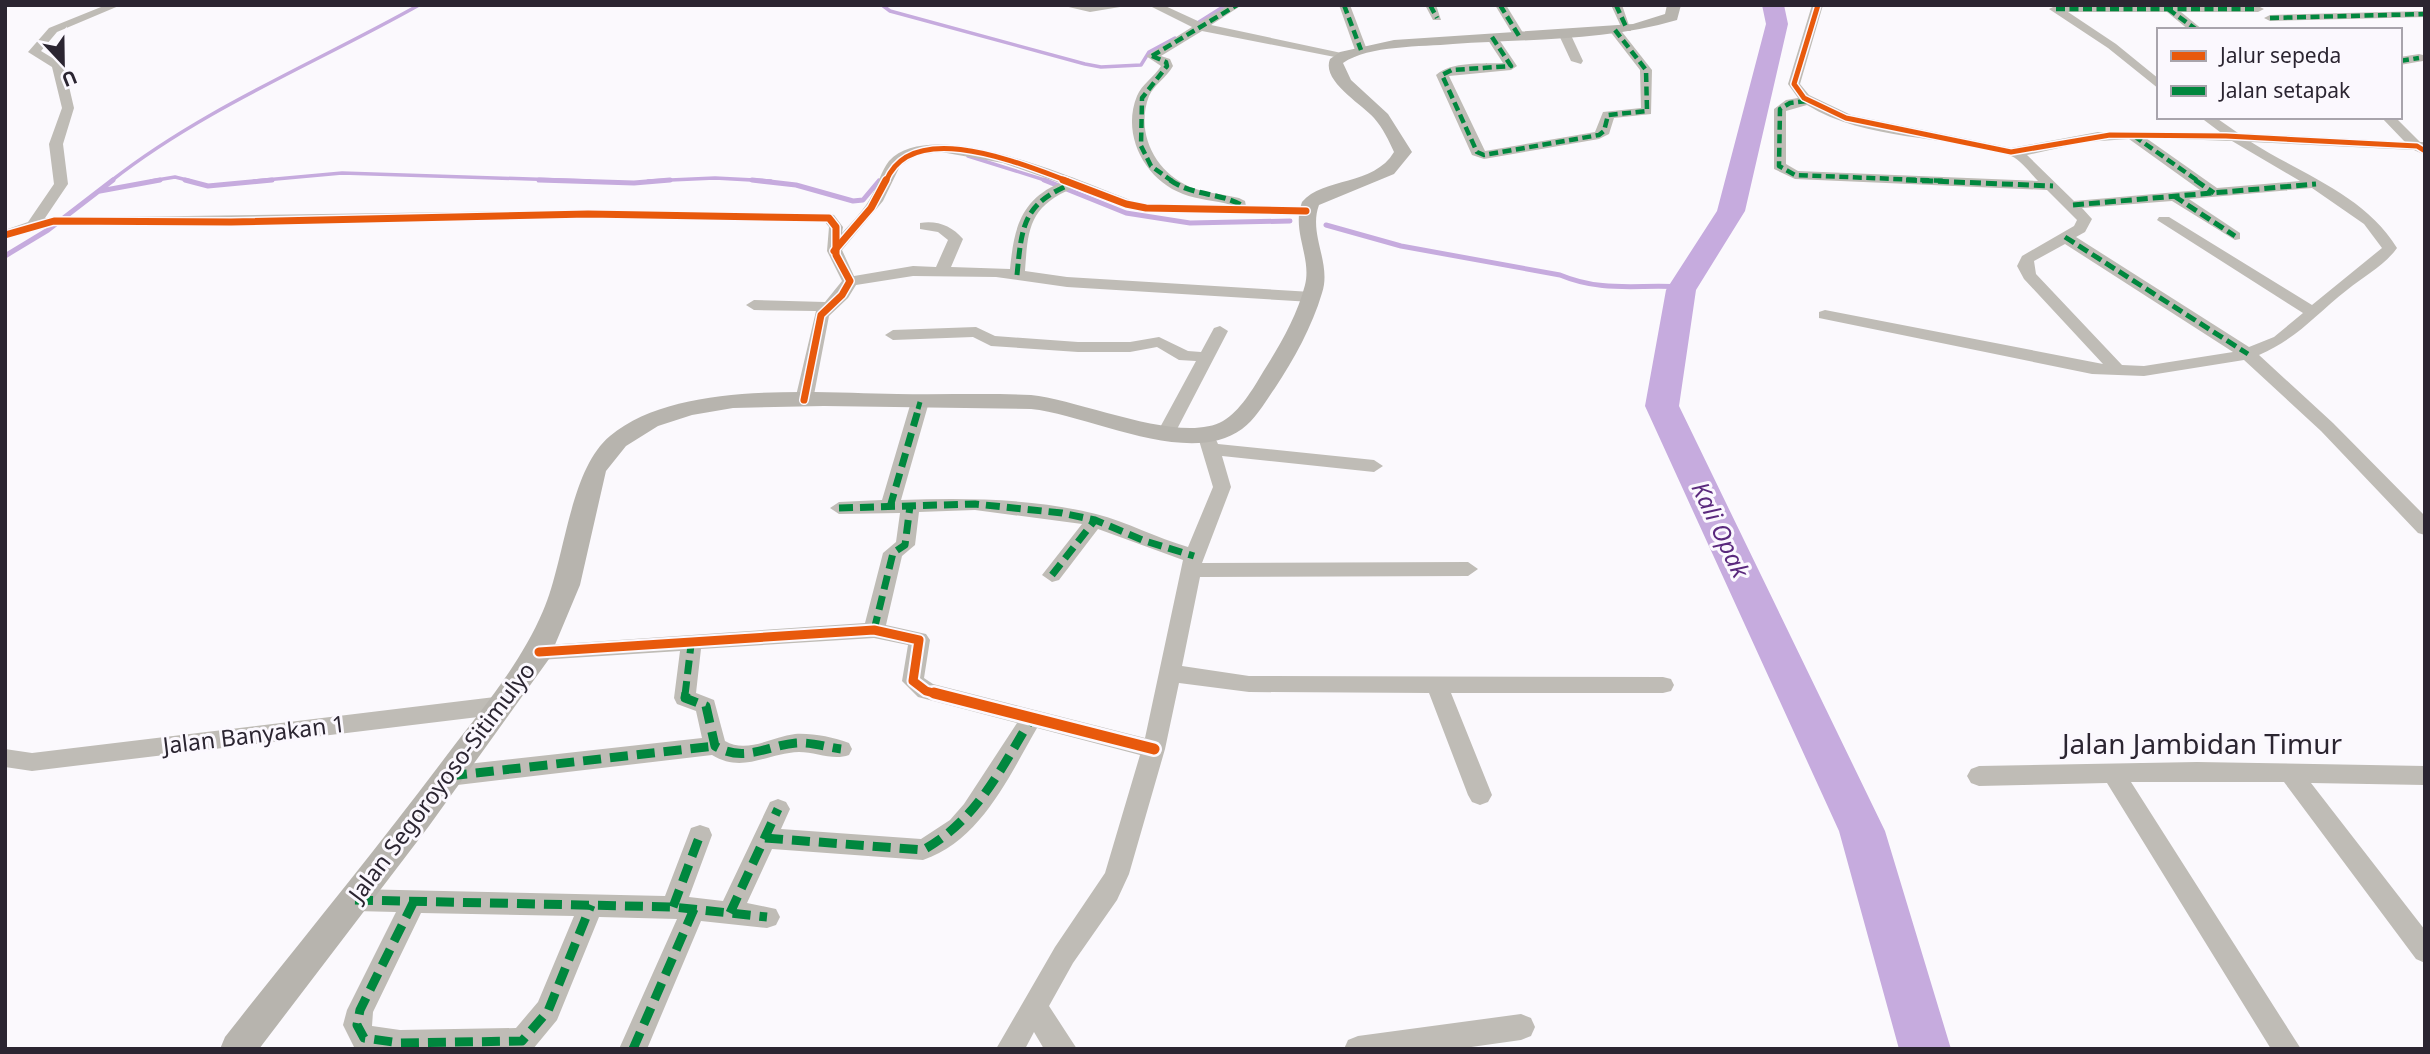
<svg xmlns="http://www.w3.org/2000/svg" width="2430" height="1054" font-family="'Noto Sans',sans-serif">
<rect width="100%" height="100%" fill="#fbf9fd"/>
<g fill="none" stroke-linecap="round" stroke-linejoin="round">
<g stroke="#c6abde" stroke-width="3.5">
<polyline points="882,5 890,11 1085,64 1101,67 1141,65 1149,52 1175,38"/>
<polyline points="1199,22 1226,5"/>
<polyline points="968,156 1048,181"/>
<path d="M111,181C204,108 316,63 419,5"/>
<polyline points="151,181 175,177 191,181"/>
<polyline points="254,181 342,173 590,181"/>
<polyline points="648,181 715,178 771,181"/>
</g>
<g stroke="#c6abde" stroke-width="5">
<polyline points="185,180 208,186 272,180"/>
<polyline points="539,180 634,183 670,180"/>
<polyline points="752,180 796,185 853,201 863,200 879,181"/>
<polyline points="1044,180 1126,213 1190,223 1290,221"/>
<polyline points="100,191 160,180"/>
<path d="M1326,225L1401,246L1560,275C1603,293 1638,284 1683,287"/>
<polyline points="5,256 48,230 113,180"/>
</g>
<polygon fill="#c6abde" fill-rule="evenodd" points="1762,5 1784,5 1788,24 1745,211 1696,290 1679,406 1885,831 1951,1049 1899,1049 1839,831 1645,406 1666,290 1717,211 1766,24"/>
<g fill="#bfbcb6" fill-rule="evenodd">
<path d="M106,5H121L57,32L41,51L64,65L74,108L63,144L68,184L45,218L588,210L829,214L834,215L843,227L842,233C853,221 865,209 872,195C878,185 881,171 889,161C933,114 1079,181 1130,200L1146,204L1231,205C1215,200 1198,200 1183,194C1145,180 1121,135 1137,96C1142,84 1154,77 1161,66L1146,56L1192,27L1148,5H1163L1200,22L1229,5H1242L1211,25L1351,55L1345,59L1202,31L1161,56L1170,59L1173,66C1167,77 1154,85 1149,96C1135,133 1155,172 1190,187C1205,193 1223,194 1239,198L1245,201L1246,206L1306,207L1311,208V214L1146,212L1121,207L1073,188C1029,207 1028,228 1025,271L1067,277L1312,292L1320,297L1312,302L1067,287L996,277L913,276L856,285L848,298L829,316L813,400L804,405L795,400L816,311L754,310L746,305L754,300L825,302L842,281L827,251L829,227L825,222L588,218L231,226L54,225L5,239V230L28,222L54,184L49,144L62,108L52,67L28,52L49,28ZM941,152L1003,163L1060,183C1020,200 1014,229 1010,269L951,267L963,239C952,226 937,220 920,223V229L938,232L948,240L936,267L913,266L854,276L842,250L883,201L900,166L917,155Z"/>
<polygon points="1060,5 1132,5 1090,12"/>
<polygon points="1339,5 1350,5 1367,50 1365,52 1355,50"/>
<polygon points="1425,5 1436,5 1441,20 1433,20"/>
<polygon points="1495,5 1506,5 1525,36 1523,38 1515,38"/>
<polygon points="1611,5 1622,5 1631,31 1623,31"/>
<path d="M1812,5H1823L1800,84L1809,95L1851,115L2011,148L2098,132H2220L2200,117H2215L2238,133L2405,142L2381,117H2395L2420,142H2425V155L2414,150L2251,142C2301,174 2365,195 2397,248C2384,266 2364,276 2347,290C2315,315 2298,338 2259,355L2333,423L2425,516V535L2418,533L2321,431L2244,360L2144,376L2092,374L1819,318V312L1825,310L2103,364L2024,279L2017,266L2022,256L2074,226L2077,220L2047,190L1795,179L1774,169V109L1786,100L1798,98L1788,84ZM1807,105C1867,142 1945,134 2011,156C2020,159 2031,174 2038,181L1798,171L1786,164V111ZM2146,138L2232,141L2300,181L2217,188ZM2129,139L2200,190L2074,201L2027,155L2085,142ZM2312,188L2364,224L2382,248L2312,305L2169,217H2159L2157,220L2303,313L2274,337L2249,347L2076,237L2085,232L2092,219L2082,208L2172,201L2235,240L2240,239V233L2189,199ZM2065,244L2233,352L2144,366L2122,365L2036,274L2034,261Z"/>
<polygon points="2172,5 2258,6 2264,9 2258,12 2181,12 2203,30 2189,30 2167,12 2068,12 2116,44 2159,79 2159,89 2108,48 2049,9 2055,6"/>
<polygon points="2425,11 2425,17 2270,21 2264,18 2270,15"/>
<path d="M1611,28H1619L1652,70L1651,114L1614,118L1609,134L1599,139L1484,159L1472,155L1436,75C1452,61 1482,64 1503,63L1486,37L1492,34L1496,35L1517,66L1511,70L1449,76L1485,151L1595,132L1603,112L1641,108L1640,70L1609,30Z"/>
<polygon points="1560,31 1570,33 1583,61 1581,64 1571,61 1558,33"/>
<polygon points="2419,54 2423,55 2423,61 2400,65 2400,57"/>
<polygon points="1220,326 1228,331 1175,433 1166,439 1157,433 1196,361 1179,360 1157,347 1130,352 1078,352 991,346 973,337 893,340 885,335 893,330 976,327 995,336 1078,342 1130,342 1159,337 1188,351 1201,352 1214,328"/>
<path d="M920,397L929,402L901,500C966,498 1032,498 1096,514C1127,522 1157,538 1188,547L1213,487L1198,437L1207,431L1213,433L1218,444L1374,460L1383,466L1374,472L1222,456L1231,487L1202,563L1468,562L1478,569L1468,576L1200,577L1182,666L1249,676L1663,677L1671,679L1674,685L1671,691L1663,693H1451L1492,795L1488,802L1480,805L1472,802L1468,795L1429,693L1249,692L1179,683L1165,749L1129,874L1117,900L1073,963L1049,1006L1077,1049H1044L1034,1032L1025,1049H996L1055,947L1105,873L1140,755L1037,728C1008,778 981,840 923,860L772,849L747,903L776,909L780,917L776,925L767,928L701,921L647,1049H619L677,919L599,917L557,1020L533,1049L354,1047L343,1025L347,1010L396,912L355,911L346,908L342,900L346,892L355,889L665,896L691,828L700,825L709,828L712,835L689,897L723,901L770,802L778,799L786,802L790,809L781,829L921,839L950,820L964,804L1017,723L918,697L902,681L908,645L874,638L701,649L696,693L714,700L725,741C747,754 771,737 795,734C812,733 833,737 849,743L852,749L849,755C833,761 816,752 799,752C767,753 743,774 712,755L449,786L441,783L437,776L441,769L449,766L702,738L696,711L677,704L674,698L680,651L539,660L532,658L528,652L532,646L865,623L883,553L896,542L900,513L839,514L830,508L839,502L882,500L911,402ZM975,510L1082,524L1042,575L1052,582L1059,580L1098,529L1183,560L1145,738L933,684L924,678L930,640L926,634L886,625L902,556L915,545L919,512ZM421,913L574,916L538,1002L516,1028L400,1030L372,1026L373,1012Z"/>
<polygon points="503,696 511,699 514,705 511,711 503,714 32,771 5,767 5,749 32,753"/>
<polygon points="2197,762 2425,766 2425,785 2311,783 2425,930 2425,963 2416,959 2284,782 2131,782 2301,1049 2271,1049 2107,783 1979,786 1971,783 1967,776 1971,769 1979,766"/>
<polygon points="1521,1014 1531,1018 1535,1027 1531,1036 1521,1040 1457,1049 1344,1049 1348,1040 1358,1036"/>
</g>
<path fill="#b7b4ae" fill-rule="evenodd" d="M1667,5H1681L1677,20C1605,41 1528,39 1453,44C1422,47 1369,45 1343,63L1351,80L1388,114L1412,152L1394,174L1319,205C1308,234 1332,263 1322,293C1312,327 1294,359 1275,388C1265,402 1256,419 1242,429C1189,468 1090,415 1031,409L824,406L733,408L692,415L658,426L626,446L606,471L580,585L549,659L429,826L259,1049H220L225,1037C299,943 375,851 447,755C482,709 520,665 543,611C565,561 569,470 610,436C677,380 815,393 897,394C942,395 986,393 1031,395C1081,400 1181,445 1223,421C1240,411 1253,389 1263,372C1280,345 1297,316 1305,285C1312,257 1291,231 1302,202C1323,177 1374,186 1394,152C1389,141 1383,128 1374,118C1362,104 1321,81 1330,59L1340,52L1394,40L1633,24L1665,14Z"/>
<g stroke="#00873e" stroke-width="4.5" stroke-dasharray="9 4.5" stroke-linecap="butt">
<polyline points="1344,5 1361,50"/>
<polyline points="1430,5 1437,18"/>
<polyline points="1500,5 1519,36"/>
<polyline points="1616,5 1627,29"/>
<polyline points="2056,9 2258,9"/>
<polyline points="2168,9 2197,30"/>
<polyline points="2270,18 2425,14"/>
<polyline points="1492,37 1511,66 1452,70 1442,75 1477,152 1484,155 1599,135 1604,131 1608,115 1647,111 1646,70 1615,30"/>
<polyline points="1152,56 1166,62 1167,66 1142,98 1141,146 1151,166 1172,181"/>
<polyline points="1152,56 1237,5"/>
<polyline points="2400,61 2419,58"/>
<polyline points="1807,101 1790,103 1780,109 1779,166 1795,175 1947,181"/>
<polyline points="2134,136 2198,181"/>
</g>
<g stroke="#00873e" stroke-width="5" stroke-dasharray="11 5" stroke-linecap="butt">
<path d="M1170,180C1192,196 1220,192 1243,206"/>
<polyline points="1906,180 2053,186"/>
<polyline points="2195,180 2214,193"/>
<polyline points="2174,196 2235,236"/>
<polyline points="2073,205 2316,184"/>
<polyline points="2065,237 2248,354"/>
<path d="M1017,275C1022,224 1023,204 1073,183"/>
<polyline points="918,409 920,402"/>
</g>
<g stroke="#00873e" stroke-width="7" stroke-dasharray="14 7" stroke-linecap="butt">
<polyline points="890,507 919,407"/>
<polyline points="839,508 975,504 1062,513 1095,520 1145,541 1194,556"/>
<polyline points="1052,575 1095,520"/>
<polyline points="874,630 893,553 905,545 910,506"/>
<polyline points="685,695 691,645"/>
</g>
<g stroke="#00873e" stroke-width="9" stroke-dasharray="18 9" stroke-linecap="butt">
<path d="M686,693L685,698L706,706L715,746C744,763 766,746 796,743C811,742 826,747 841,749"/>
<polyline points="449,776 715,746"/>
<path d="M765,838L923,850C976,821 1001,769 1031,719"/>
<polyline points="355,900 673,907 767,917"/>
<polyline points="414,901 360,1010 357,1025 364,1038 400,1043 522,1041 548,1011 591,905"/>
<polyline points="673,907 700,835"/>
<polyline points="730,913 778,809"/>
<polyline points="633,1049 694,909"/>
</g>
<defs>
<g id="cycleway-far3">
<polyline points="1818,5 1794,84 1804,98 1846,118 2011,152 2110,135 2226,136 2417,146 2425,151"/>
<path d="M886,181C912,117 1021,164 1068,181"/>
</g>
<g id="cycleway-far2">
<polyline points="1063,180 1126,204 1146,208 1306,211"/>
<polyline points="5,235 54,221 231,222 588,214 829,218 836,227 836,255 850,281 842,295 821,315 804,400"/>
<polyline points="834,251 871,208 886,180"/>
</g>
<polyline id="cycleway-far1" points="539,652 874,630 919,640 913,681 926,691 941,695"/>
<polyline id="cycleway" points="934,693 1154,749"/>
</defs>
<use href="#cycleway-far3" stroke="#fbf8fe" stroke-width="8"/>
<use href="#cycleway-far2" stroke="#fbf8fe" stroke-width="10"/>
<use href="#cycleway-far1" stroke="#fbf8fe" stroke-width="13"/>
<use href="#cycleway" stroke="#fbf8fe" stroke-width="16"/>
<use href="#cycleway-far3" stroke="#e8590c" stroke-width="5"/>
<use href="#cycleway-far2" stroke="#e8590c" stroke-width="7"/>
<use href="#cycleway-far1" stroke="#e8590c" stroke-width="9"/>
<use href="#cycleway" stroke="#e8590c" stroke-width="11"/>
</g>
<g text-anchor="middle" stroke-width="6" stroke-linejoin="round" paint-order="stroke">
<g font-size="23" fill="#2b2531" stroke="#fbf8fe">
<text transform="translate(254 735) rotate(-7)" y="8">Jalan Banyakan 1</text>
<text transform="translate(442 782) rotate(-53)" y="8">Jalan Segoroyoso-Sitimulyo</text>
</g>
<g font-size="24" font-style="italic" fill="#5a297d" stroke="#fbf8fe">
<text transform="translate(1720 530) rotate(65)" y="8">Kali Opak</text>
</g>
<g font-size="28" fill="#2b2531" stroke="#fbf8fe">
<text x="2202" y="754">Jalan Jambidan Timur</text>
</g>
</g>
<rect width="2430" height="1054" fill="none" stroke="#2b2531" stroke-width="14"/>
<rect x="2157" y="28" width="245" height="91" fill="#fbf8fe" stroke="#a8a4ac" stroke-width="2"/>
<rect x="2171" y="51" width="35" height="10" fill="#e8590c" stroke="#a8a4ac" stroke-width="2"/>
<text x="2220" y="63" font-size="21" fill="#2b2531">Jalur sepeda</text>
<rect x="2171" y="86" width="35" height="10" fill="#00873e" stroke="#a8a4ac" stroke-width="2"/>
<text x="2220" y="98" font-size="21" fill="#2b2531">Jalan setapak</text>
<g transform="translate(63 63) rotate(158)" stroke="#fbf8fe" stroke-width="5" paint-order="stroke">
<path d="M0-5L12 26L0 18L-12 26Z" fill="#2b2531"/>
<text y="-10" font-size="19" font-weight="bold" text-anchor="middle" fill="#2b2531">U</text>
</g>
</svg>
